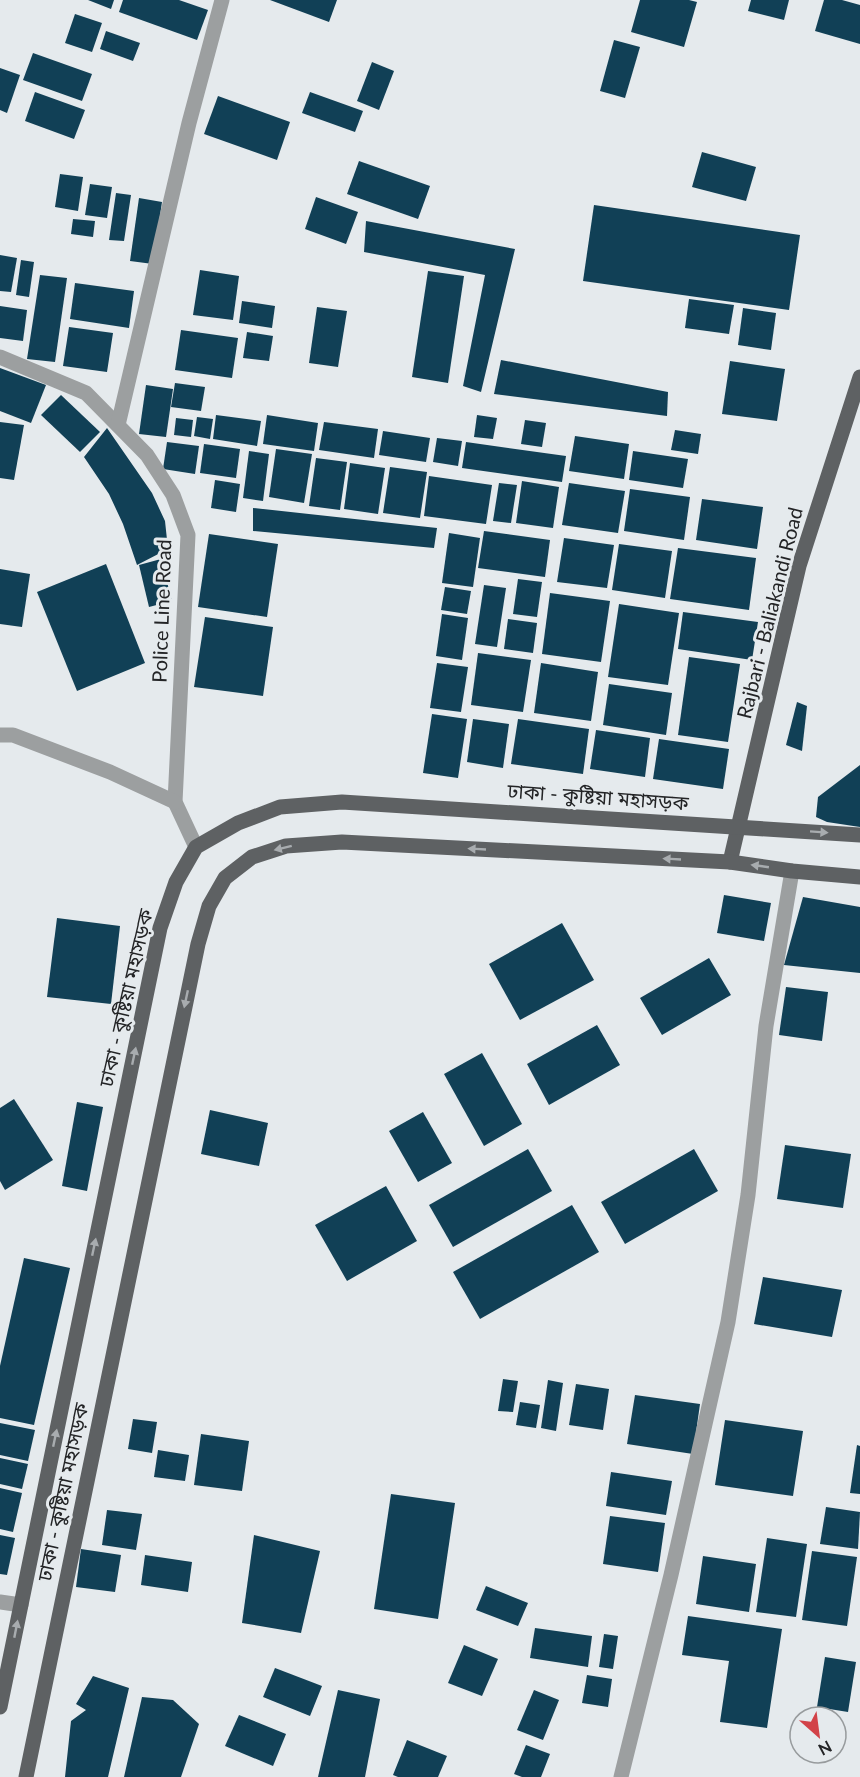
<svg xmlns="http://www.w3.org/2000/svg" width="860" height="1777" font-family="Lato,'Noto Sans Bengali',sans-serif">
<rect width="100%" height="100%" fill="#e5eaed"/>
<g fill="#114056">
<polygon points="88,0 114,0 111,9"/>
<polygon points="123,0 179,0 208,10 197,40 119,12"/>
<polygon points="270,0 337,0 329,22"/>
<polygon points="640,0 689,0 697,2 684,47 631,32"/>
<polygon points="751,0 789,0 784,20 748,11"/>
<polygon points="824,0 842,0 860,5 860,44 815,31"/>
<polygon points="75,14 102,23 92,52 65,43"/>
<polygon points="106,31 140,43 133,61 100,49"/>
<polygon points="614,40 640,47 625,98 600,91"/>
<polygon points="33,53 92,74 82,101 23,80"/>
<polygon points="372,62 394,71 379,110 357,101"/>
<polygon points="0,68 20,75 7,113 0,110"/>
<polygon points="35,92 85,110 74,139 25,121"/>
<polygon points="310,92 363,111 355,132 302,113"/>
<polygon points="218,96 290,122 277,160 204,134"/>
<polygon points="702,152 756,167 746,201 692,187"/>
<polygon points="359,161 430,186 418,219 347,194"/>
<polygon points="60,174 83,177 78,211 55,207"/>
<polygon points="90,184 112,187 107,218 85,215"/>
<polygon points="116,193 131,195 124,241 109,240"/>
<polygon points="316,197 358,212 346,244 305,229"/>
<polygon points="139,198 162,202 153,264 130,261"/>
<polygon points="594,205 800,235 789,310 583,281"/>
<polygon points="73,219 95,221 93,237 71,234"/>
<polygon points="366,221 515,249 481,392 463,386 485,275 364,252"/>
<polygon points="0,255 17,258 11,292 0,291"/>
<polygon points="21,260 34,262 29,297 16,295"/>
<polygon points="200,270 239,276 233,320 193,315"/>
<polygon points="428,271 464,276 448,383 412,377"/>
<polygon points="40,275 67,278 55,362 27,359"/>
<polygon points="75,283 134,291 129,328 70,319"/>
<polygon points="689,299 734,305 729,334 685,328"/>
<polygon points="242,301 275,306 272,328 239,323"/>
<polygon points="0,306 27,310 23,341 0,338"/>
<polygon points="317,307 347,311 338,367 309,363"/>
<polygon points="743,308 776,313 771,350 738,345"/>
<polygon points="69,327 113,333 107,372 63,366"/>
<polygon points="181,330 238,338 232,378 175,370"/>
<polygon points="247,332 273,336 269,361 243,358"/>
<polygon points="501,360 668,392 667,416 494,394"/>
<polygon points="730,361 785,369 777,421 722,414"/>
<polygon points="0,368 46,385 31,423 0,411"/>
<polygon points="175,383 205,387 201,411 171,407"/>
<polygon points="146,385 173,389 166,437 139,434"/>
<polygon points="61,395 100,432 80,452 41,415"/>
<polygon points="216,415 261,421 257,446 213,439"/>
<polygon points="267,415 318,423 314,451 263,444"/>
<polygon points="477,415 497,418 493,439 474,437"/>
<polygon points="197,417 213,419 210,439 194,436"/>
<polygon points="176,418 193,420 191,437 174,435"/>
<polygon points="525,420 546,423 542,447 521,444"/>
<polygon points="0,422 24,425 14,480 0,478"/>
<polygon points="324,422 378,429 374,458 319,450"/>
<polygon points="107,428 152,493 165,521 168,549 137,565 123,524 109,494 84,457"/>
<polygon points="675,430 701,434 698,454 671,450"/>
<polygon points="383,431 430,438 426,462 379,455"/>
<polygon points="575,436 629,444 624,479 569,471"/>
<polygon points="437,438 462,441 458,466 433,462"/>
<polygon points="167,442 199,446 195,474 163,469"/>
<polygon points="466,442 566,456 562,482 462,468"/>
<polygon points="204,444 240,449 236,478 200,473"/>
<polygon points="276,449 312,454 304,503 269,497"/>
<polygon points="249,451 269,454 263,501 243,498"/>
<polygon points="633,451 688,459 683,488 629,480"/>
<polygon points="316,458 347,462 340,510 309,506"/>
<polygon points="350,463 385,468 378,514 344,509"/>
<polygon points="390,467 427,472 420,518 383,513"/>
<polygon points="429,476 492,485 486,524 424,516"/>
<polygon points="215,480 240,484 236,512 211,508"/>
<polygon points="522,481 559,487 553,528 516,523"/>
<polygon points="499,483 517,485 511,523 493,521"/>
<polygon points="569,483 625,491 618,533 562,525"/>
<polygon points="630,489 690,497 684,540 624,531"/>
<polygon points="702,499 763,507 757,549 696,540"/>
<polygon points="253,508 437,528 434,548 253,531"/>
<polygon points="484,531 550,540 545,577 478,568"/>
<polygon points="449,533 480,538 473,587 442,583"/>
<polygon points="209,534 278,544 267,617 198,607"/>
<polygon points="564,538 614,545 607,588 557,582"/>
<polygon points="619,544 672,551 665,598 612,590"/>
<polygon points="678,548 756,558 749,610 670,599"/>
<polygon points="161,559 172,601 149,607 139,565"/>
<polygon points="106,564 145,663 77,691 37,592"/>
<polygon points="0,569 30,574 22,627 0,624"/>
<polygon points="518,579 542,582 537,617 513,614"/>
<polygon points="484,585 506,588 497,647 475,644"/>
<polygon points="445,587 471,591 467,614 441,610"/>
<polygon points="550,593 610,601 601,662 542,654"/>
<polygon points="619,604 679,613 668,685 608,677"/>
<polygon points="683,612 758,622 752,660 678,649"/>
<polygon points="442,614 468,618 462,660 436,656"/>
<polygon points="205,617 273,627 263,696 194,687"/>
<polygon points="508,619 537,623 533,653 504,649"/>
<polygon points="478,653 531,660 523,712 471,705"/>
<polygon points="689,657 740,664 728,742 678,735"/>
<polygon points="437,663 468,667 461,712 430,708"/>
<polygon points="541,663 598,672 591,721 534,713"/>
<polygon points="609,684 672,693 666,735 603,725"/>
<polygon points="797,702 807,706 802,751 786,745"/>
<polygon points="432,714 467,719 458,778 423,773"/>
<polygon points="473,719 509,724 503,768 467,762"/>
<polygon points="518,719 589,729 583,774 511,764"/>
<polygon points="596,730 650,738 645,777 590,769"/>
<polygon points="659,739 729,749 723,789 653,779"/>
<polygon points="860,765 860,827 827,822 816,817 818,797"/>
<polygon points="724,895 771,903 764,941 717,933"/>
<polygon points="803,897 860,907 860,973 784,965"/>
<polygon points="57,918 120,926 111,1004 47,997"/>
<polygon points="562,923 594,980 520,1020 489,964"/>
<polygon points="709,958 731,995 662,1035 640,998"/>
<polygon points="786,987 828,992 822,1041 779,1035"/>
<polygon points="597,1025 620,1065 549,1105 527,1064"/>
<polygon points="482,1053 522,1124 484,1146 444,1074"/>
<polygon points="14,1099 53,1160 5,1190 0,1181 0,1108"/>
<polygon points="77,1102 103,1107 87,1191 62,1186"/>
<polygon points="210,1110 268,1123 259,1166 201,1154"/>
<polygon points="423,1112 452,1163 418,1182 389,1131"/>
<polygon points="785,1145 851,1154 843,1208 777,1199"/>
<polygon points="528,1149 552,1191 453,1247 429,1205"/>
<polygon points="694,1149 718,1191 625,1244 601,1202"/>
<polygon points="386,1186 417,1241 347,1281 315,1225"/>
<polygon points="572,1205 599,1252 480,1319 453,1272"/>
<polygon points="24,1258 70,1268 34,1425 0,1418 0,1366"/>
<polygon points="763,1277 842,1290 832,1337 754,1324"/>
<polygon points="503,1379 518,1381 513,1412 498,1411"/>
<polygon points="548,1380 563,1383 556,1431 541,1428"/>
<polygon points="576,1384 609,1389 603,1430 569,1425"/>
<polygon points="635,1395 700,1404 693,1454 627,1444"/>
<polygon points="520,1402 540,1405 536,1428 516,1425"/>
<polygon points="133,1419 157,1422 152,1453 128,1449"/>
<polygon points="725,1420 803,1431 793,1496 715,1485"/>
<polygon points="0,1423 35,1430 28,1461 0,1455"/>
<polygon points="201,1434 249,1441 242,1491 194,1485"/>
<polygon points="857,1445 860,1446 860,1494 850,1493"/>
<polygon points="158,1450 189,1455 185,1481 154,1477"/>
<polygon points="0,1458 28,1464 22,1489 0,1484"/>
<polygon points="611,1472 672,1481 666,1515 606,1506"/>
<polygon points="0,1488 22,1493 13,1532 0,1529"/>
<polygon points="391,1494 455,1503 438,1619 374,1609"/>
<polygon points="826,1507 860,1512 858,1549 820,1544"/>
<polygon points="107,1510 142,1514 136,1550 102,1545"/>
<polygon points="610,1516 665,1523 658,1572 603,1564"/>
<polygon points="0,1535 15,1538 7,1575 0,1574"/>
<polygon points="254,1535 320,1551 301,1633 242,1623"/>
<polygon points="767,1538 807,1544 796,1617 756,1612"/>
<polygon points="81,1549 121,1555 115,1592 76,1587"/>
<polygon points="812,1551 857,1557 847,1626 802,1620"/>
<polygon points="145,1555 192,1562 188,1592 141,1585"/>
<polygon points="703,1556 756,1564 749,1612 696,1604"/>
<polygon points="486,1586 528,1603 518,1626 476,1610"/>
<polygon points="688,1616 782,1629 767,1728 720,1722 729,1661 682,1655"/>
<polygon points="535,1628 592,1636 588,1667 530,1658"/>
<polygon points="604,1634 618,1636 613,1669 599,1667"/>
<polygon points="464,1645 498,1659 482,1696 448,1683"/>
<polygon points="825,1657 856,1662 848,1712 817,1707"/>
<polygon points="275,1668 322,1686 310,1716 263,1697"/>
<polygon points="587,1675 612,1679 608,1707 582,1703"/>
<polygon points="93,1676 129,1688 108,1777 65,1777 71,1721 86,1710 76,1704"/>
<polygon points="338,1690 380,1699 365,1777 318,1777"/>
<polygon points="534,1690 559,1700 543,1740 517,1730"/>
<polygon points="142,1697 173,1700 199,1724 181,1777 124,1777"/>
<polygon points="239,1715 286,1734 273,1766 225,1746"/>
<polygon points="407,1740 447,1756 438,1777 398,1777 393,1775"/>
<polygon points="526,1745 550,1754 541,1777 522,1777 514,1774"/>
</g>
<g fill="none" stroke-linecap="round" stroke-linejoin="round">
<g stroke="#9c9fa0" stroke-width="15">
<polyline points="0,357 86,393 147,455 173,495 188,535 175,802 196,847"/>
<polyline points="118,425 189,123 222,0"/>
<polyline points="0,735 13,735 110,772 175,802"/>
<polyline points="0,1602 21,1605"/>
<polyline points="621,1777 671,1575 728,1322 748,1195 766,1026 792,871"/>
</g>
<g stroke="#5e6163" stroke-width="15">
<polyline points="730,862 799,566 860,377"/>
<polyline points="0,1707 160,928 176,882 196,847 238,823 280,807 342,802 860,835"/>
<polyline points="26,1777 198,944 209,906 225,878 252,857 286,846 342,842 730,862 792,871 860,877"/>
</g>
</g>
<defs><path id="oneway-solid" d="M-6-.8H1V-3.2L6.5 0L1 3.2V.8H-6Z" transform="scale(1.5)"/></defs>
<g fill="#a8acaf">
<use href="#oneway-solid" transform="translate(819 832) rotate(4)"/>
<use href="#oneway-solid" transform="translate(283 848) rotate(166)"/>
<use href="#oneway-solid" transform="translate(477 849) rotate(-177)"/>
<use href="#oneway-solid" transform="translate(672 859) rotate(-177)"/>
<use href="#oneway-solid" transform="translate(760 866) rotate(-172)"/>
<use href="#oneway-solid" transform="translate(186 999) rotate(102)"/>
<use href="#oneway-solid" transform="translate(134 1056) rotate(-78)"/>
<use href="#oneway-solid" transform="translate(94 1247) rotate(-78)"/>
<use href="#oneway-solid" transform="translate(55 1438) rotate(-78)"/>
<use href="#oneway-solid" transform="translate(16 1629) rotate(-79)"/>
</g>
<g text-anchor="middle" stroke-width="6" stroke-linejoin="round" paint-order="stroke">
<g font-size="20" fill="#232426" stroke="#e5eaed">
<text transform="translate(162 611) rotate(-88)" y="7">Police Line Road</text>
<text transform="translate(770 613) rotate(-76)" y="7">Rajbari - Baliakandi Road</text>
<text transform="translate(598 797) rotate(4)" y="7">ঢাকা - কুষ্টিয়া মহাসড়ক</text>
<text transform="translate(126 998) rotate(-77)" y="7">ঢাকা - কুষ্টিয়া মহাসড়ক</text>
<text transform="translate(63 1492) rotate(-78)" y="7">ঢাকা - কুষ্টিয়া মহাসড়ক</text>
</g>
</g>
<g transform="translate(818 1735) rotate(152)"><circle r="28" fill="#e5eaed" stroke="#979b9d" stroke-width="1.5"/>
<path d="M0-4.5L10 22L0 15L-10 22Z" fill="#d24248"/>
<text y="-9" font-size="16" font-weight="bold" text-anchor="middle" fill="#232426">N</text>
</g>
</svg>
